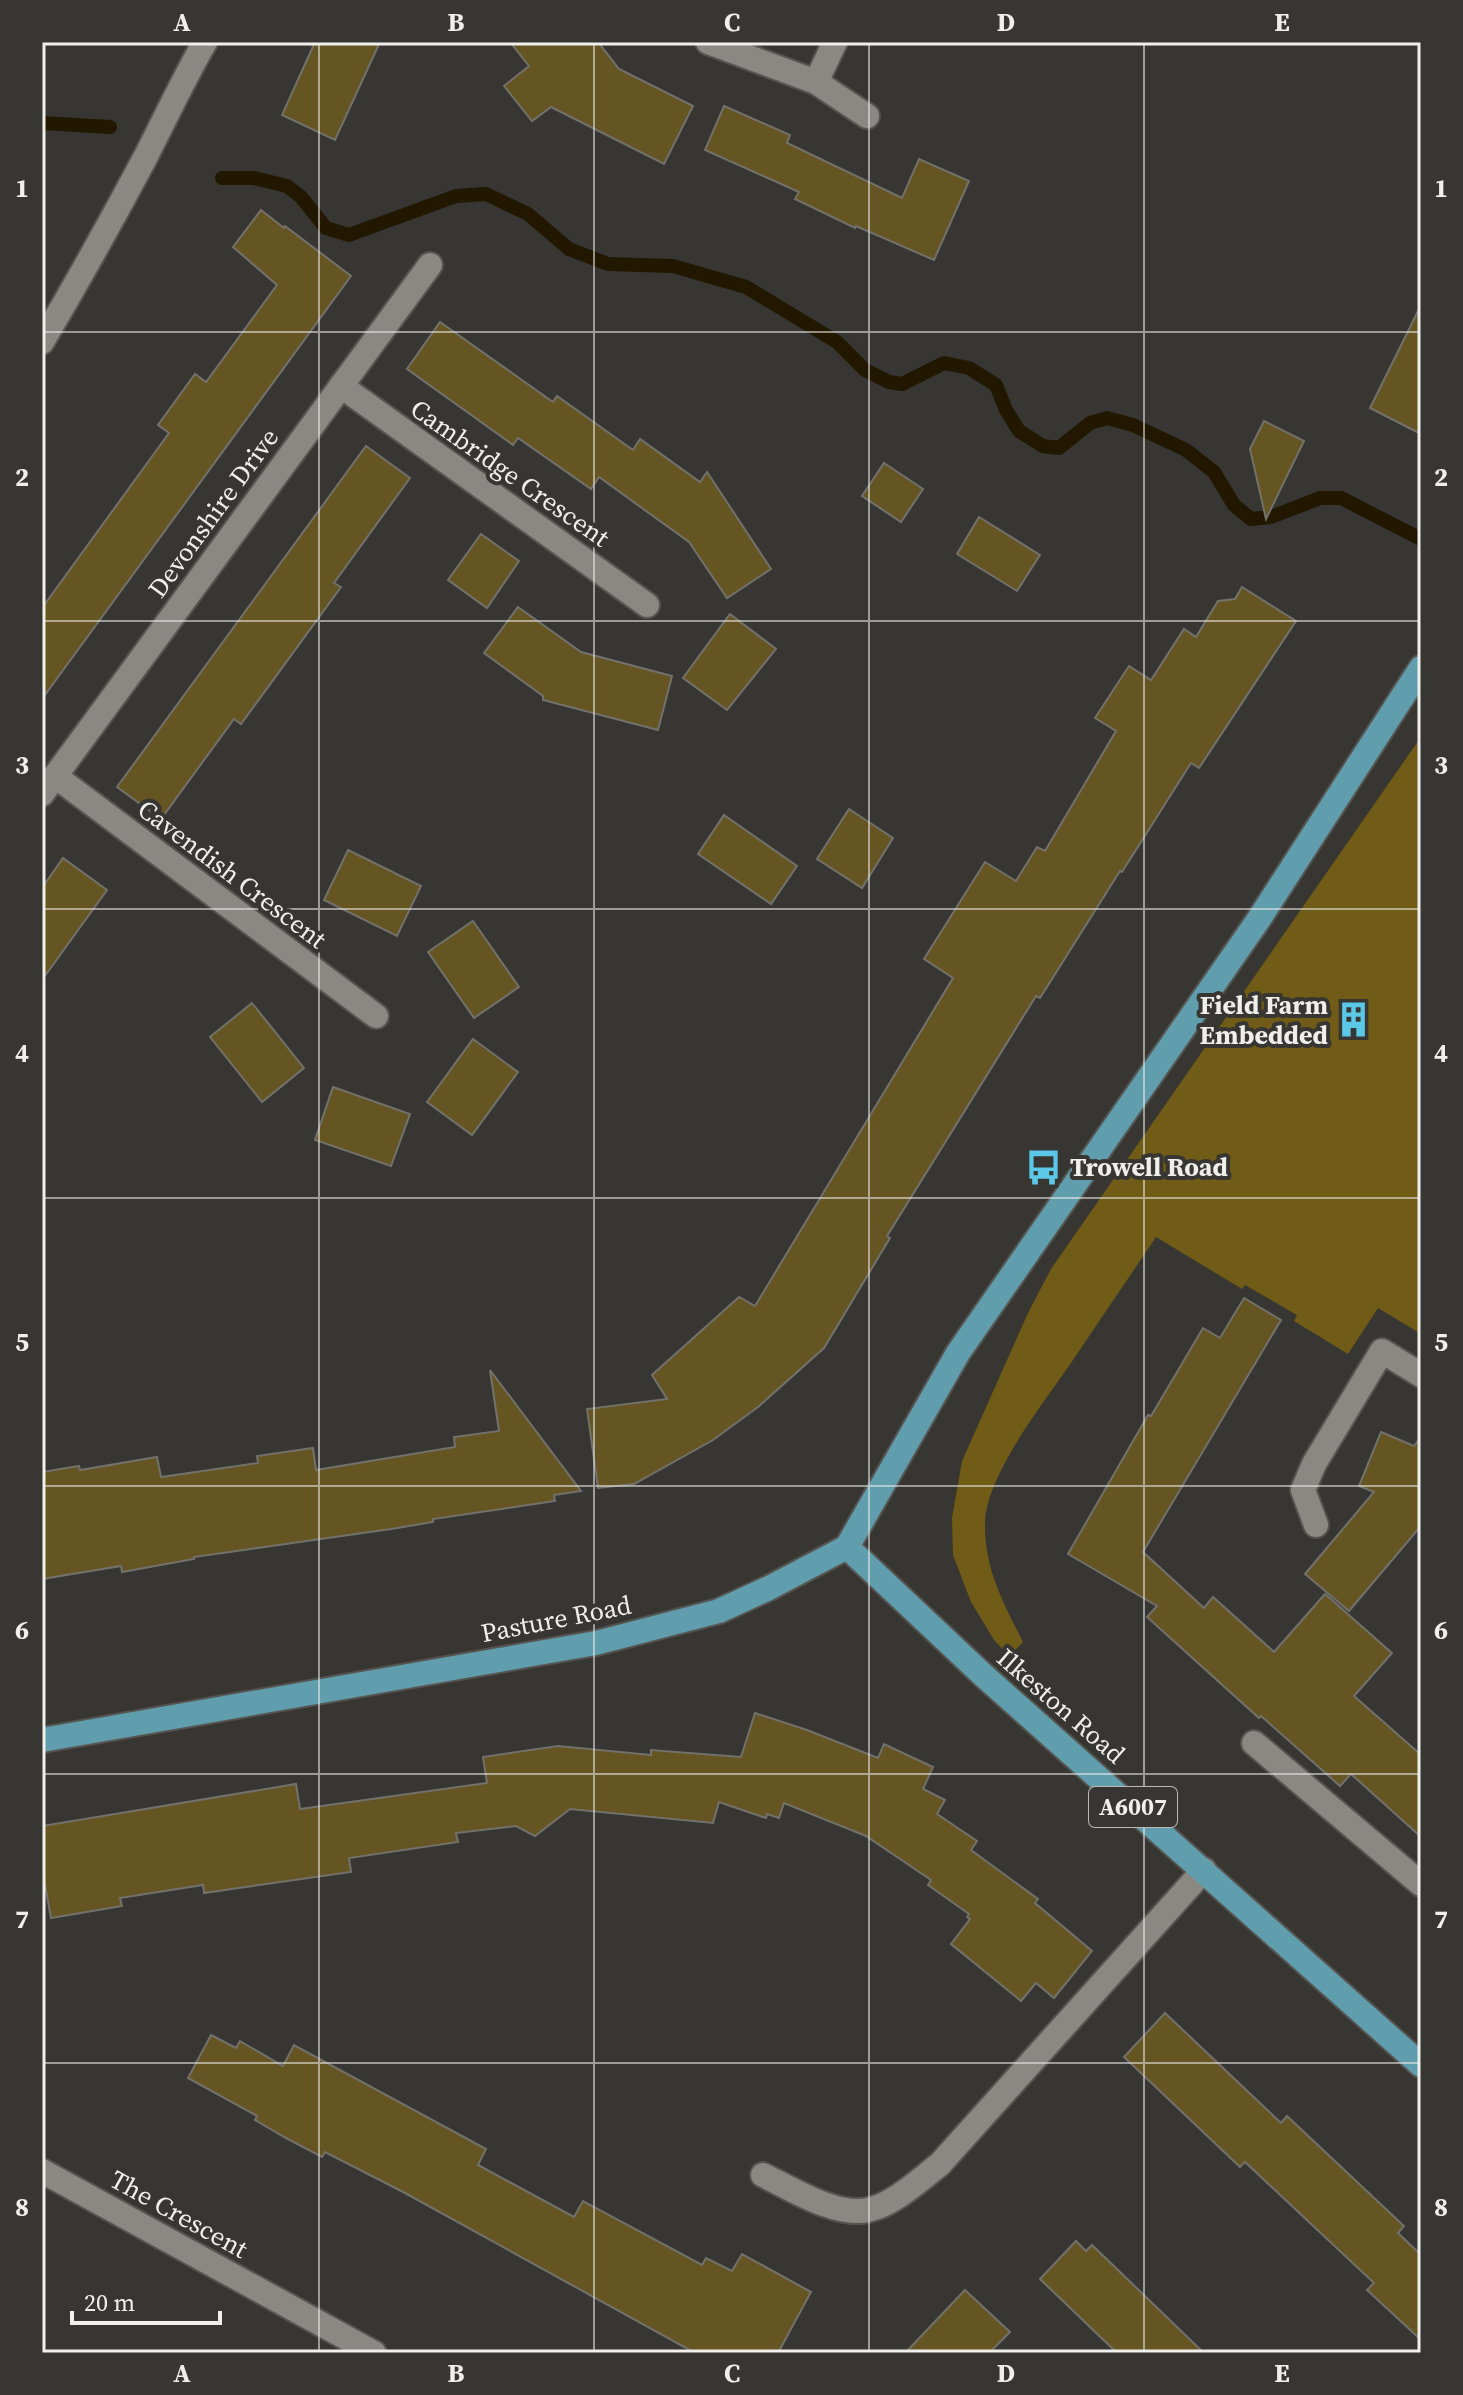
<svg xmlns="http://www.w3.org/2000/svg" width="1463" height="2395" font-family="'Source Serif 4',serif">
<rect width="100%" height="100%" fill="#373632"/>
<path fill="#705c16" d="M1421,737V1334L1378,1308L1348,1354L1294,1321L1297,1315L1245,1285L1242,1289L1156,1237C1128,1279 1099,1321 1071,1363C1044,1402 987,1474 985,1522C984,1568 1003,1602 1023,1642L1009,1656L994,1640L971,1602L953,1555L952,1518L962,1461L1028,1313L1051,1269Z"/>
<g fill="none" stroke-linecap="round" stroke-linejoin="round">
<g stroke="#221800" stroke-width="14">
<polyline points="42,123 110,127"/>
<polyline points="222,178 254,178 287,186 301,197 326,228 349,235 456,196 486,194 528,214 569,249 608,264 673,266 746,287 837,342 865,370 889,382 902,384 944,363 969,368 996,385 1006,410 1019,431 1043,446 1059,448 1090,423 1107,418 1133,425 1186,450 1214,472 1234,505 1251,519 1271,517 1320,498 1341,498 1421,539"/>
</g>
</g>
<g fill="#655522" stroke="#73716c" stroke-width="2">
<polygon points="315,42 380,42 335,140 282,115"/>
<polygon points="510,42 598,42 619,69 693,106 664,164 551,107 532,121 504,86 529,66"/>
<polygon points="724,106 790,135 787,143 902,198 919,159 969,181 934,260 856,226 855,228 795,199 799,192 705,150"/>
<polygon points="261,210 284,228 285,226 351,276 42,699 42,608 169,433 158,425 195,374 206,382 277,285 233,247"/>
<polygon points="1421,305 1421,434 1370,408"/>
<polygon points="440,322 553,402 557,396 633,450 640,439 700,482 707,472 771,569 727,598 689,542 599,477 591,489 518,438 513,445 407,369"/>
<polygon points="1264,421 1304,441 1266,519 1250,449"/>
<polygon points="366,446 410,478 334,583 341,587 241,724 234,719 161,819 117,787"/>
<polygon points="884,463 923,489 901,522 862,496"/>
<polygon points="979,517 1040,555 1017,591 957,554"/>
<polygon points="481,534 519,561 487,608 448,580"/>
<polygon points="1242,587 1296,621 1199,768 1191,763 1122,872 1120,871 1040,998 1036,996 887,1236 890,1238 824,1348 758,1407 713,1440 634,1484 598,1488 587,1409 667,1399 652,1375 739,1297 755,1306 953,978 924,959 985,862 1016,881 1037,847 1045,851 1116,731 1095,718 1129,666 1151,680 1184,629 1196,637 1218,601 1235,599"/>
<polygon points="518,607 581,652 672,676 658,730 543,700 543,696 484,653"/>
<polygon points="730,614 776,649 727,710 683,678"/>
<polygon points="849,809 893,838 862,888 817,859"/>
<polygon points="724,815 797,866 771,904 698,854"/>
<polygon points="348,850 421,886 397,936 324,900"/>
<polygon points="63,858 107,890 42,980 42,888"/>
<polygon points="473,921 519,987 474,1018 428,952"/>
<polygon points="252,1003 304,1068 262,1102 210,1037"/>
<polygon points="473,1039 518,1072 472,1135 427,1102"/>
<polygon points="333,1087 410,1114 391,1166 315,1140"/>
<polygon points="1244,1298 1281,1320 1143,1552 1204,1608 1213,1597 1274,1652 1325,1594 1392,1653 1354,1696 1421,1755 1421,1837 1351,1774 1340,1786 1261,1716 1259,1718 1147,1617 1157,1606 1068,1554 1148,1415 1151,1416 1203,1328 1220,1338"/>
<polygon points="490,1370 581,1491 554,1495 555,1501 433,1519 433,1522 391,1529 194,1557 194,1559 122,1572 121,1566 42,1579 42,1472 79,1466 80,1470 157,1457 161,1477 258,1463 257,1456 313,1448 316,1470 455,1447 454,1437 499,1431"/>
<polygon points="1381,1432 1414,1446 1421,1437 1421,1526 1349,1611 1305,1574 1374,1492 1359,1486"/>
<polygon points="755,1713 807,1730 878,1758 884,1744 933,1767 923,1789 945,1800 937,1814 977,1841 971,1850 1038,1899 1035,1903 1092,1951 1054,1998 1036,1983 1021,2001 951,1944 970,1919 967,1917 969,1914 928,1885 931,1880 866,1836 784,1803 779,1818 767,1814 766,1818 719,1802 713,1823 570,1809 535,1836 516,1826 456,1833 458,1842 349,1858 351,1872 204,1893 203,1885 120,1898 122,1906 51,1918 42,1868 42,1826 296,1784 300,1809 487,1783 483,1757 558,1746 651,1755 651,1750 741,1757"/>
<polygon points="1165,2013 1281,2123 1287,2116 1404,2226 1398,2233 1421,2255 1421,2340 1367,2290 1374,2283 1245,2162 1240,2167 1124,2057"/>
<polygon points="211,2035 236,2048 240,2041 283,2066 294,2045 486,2149 478,2165 574,2217 583,2201 702,2265 706,2258 732,2271 742,2254 811,2292 778,2353 695,2353 405,2193 325,2152 322,2157 286,2138 255,2120 257,2116 188,2078"/>
<polygon points="1076,2241 1086,2251 1092,2245 1204,2353 1117,2353 1040,2279"/>
<polygon points="965,2290 1010,2332 989,2353 905,2353"/>
</g>
<g fill="none" stroke-linecap="round" stroke-linejoin="round">
<defs>
<g id="minor">
<polyline points="708,42 816,82 867,116"/>
<polyline points="816,82 835,42"/>
<path d="M42,342C78,281 112,220 145,158C165,119 183,80 205,42"/>
<polyline points="341,386 647,605"/>
<polyline points="55,776 376,1016"/>
<polyline points="42,794 430,265"/>
<polyline points="1316,1525 1303,1490 1314,1464 1382,1351 1421,1375"/>
<polyline points="1254,1743 1421,1884"/>
<polyline points="42,2171 374,2353"/>
<path d="M763,2175C792,2189 836,2217 868,2210C893,2205 921,2179 940,2164L1204,1870"/>
</g>
<g id="major">
<polyline points="847,1547 983,1675 1421,2065"/>
<polyline points="42,1740 596,1643 719,1611 769,1588 847,1547 958,1353 1259,919 1421,668"/>
</g>
</defs>
<use href="#minor" stroke="#555450" stroke-width="28"/>
<use href="#major" stroke="#555450" stroke-width="28"/>
<use href="#minor" stroke="#898883" stroke-width="24"/>
<use href="#major" stroke="#609eae" stroke-width="24"/>
</g>
<path fill="none" stroke="#f0efec" stroke-width="2" stroke-opacity="0.55" d="M319,42V2353M594,42V2353M869,42V2353M1144,42V2353M42,332H1421M42,621H1421M42,909H1421M42,1198H1421M42,1486H1421M42,1774H1421M42,2063H1421"/>
<defs>
<symbol id="building-bare" viewBox="-9 -9 18 18"><path d="M-4-6H4V6H1V3H-1V6H-4ZM-2.5-4.3h1.7v1.8h-1.7ZM.8-4.3h1.7v1.8H.8ZM-2.5-1h1.7V.8h-1.7ZM.8-1h1.7V.8H.8Z" fill="#5bc8e7" stroke="#373632" stroke-width="2.5" paint-order="stroke"/></symbol>
<symbol id="bus-bare" viewBox="-9 -9 18 18"><path d="M-5-6H5V4H4V6H2V4H-2V6H-4V4H-5ZM-3.5-4V0h7V-4ZM-3.5 1.2v1.5H-2V1.2ZM2 1.2v1.5H3.5V1.2Z" fill="#5bc8e7" stroke="#373632" stroke-width="2.5" paint-order="stroke"/></symbol>
</defs>
<g fill-rule="evenodd">
<use href="#building-bare" x="1328" y="994" width="51" height="51"/>
<use href="#bus-bare" x="1018" y="1142" width="51" height="51"/>
</g>
<g text-anchor="middle" stroke-width="8" stroke-linejoin="round" paint-order="stroke">
<rect fill="#373632" stroke="#b8b8b4" stroke-width="2" x="1089" y="1787" width="88" height="40" rx="6"/>
<g font-size="24" font-weight="bold" fill="#f0efec">
<text x="1133" y="1815">A6007</text>
</g>
<g font-size="26" fill="#f0efec" stroke="#373632">
<text transform="translate(510 473) rotate(35)" y="9">Cambridge Crescent</text>
<text transform="translate(213 513) rotate(-54)" y="9">Devonshire Drive</text>
<text transform="translate(232 874) rotate(37)" y="9">Cavendish Crescent</text>
<text transform="translate(556 1619) rotate(-11)" y="9">Pasture Road</text>
<text transform="translate(1061 1706) rotate(41)" y="9">Ilkeston Road</text>
<text transform="translate(179 2214) rotate(29)" y="9">The Crescent</text>
</g>
<g font-size="26" font-weight="bold" fill="#f0efec" stroke="#373632" text-anchor="end">
<text x="1328" y="1014">Field Farm<tspan x="1328" dy="30">Embedded</tspan></text>
<text x="1070" y="1176" text-anchor="start">Trowell Road</text>
</g>
</g>
<rect width="1463" height="2395" fill="none" stroke="#373632" stroke-width="88"/>
<path d="M72 2311v12h148v-12" fill="none" stroke="#f0efec" stroke-width="4"/>
<text x="84" y="2311" font-size="24" fill="#f0efec" stroke="#373632" stroke-width="6" paint-order="stroke">20 m</text>
<rect x="44" y="44" width="1375" height="2307" fill="none" stroke="#f0efec" stroke-width="3"/>
<g font-size="26" text-anchor="middle" font-weight="bold" fill="#f0efec">
<text x="182" y="31">A</text>
<text x="456" y="31">B</text>
<text x="732" y="31">C</text>
<text x="1006" y="31">D</text>
<text x="1282" y="31">E</text>
<text x="22" y="197">1</text>
<text x="1441" y="197">1</text>
<text x="22" y="486">2</text>
<text x="1441" y="486">2</text>
<text x="22" y="774">3</text>
<text x="1441" y="774">3</text>
<text x="22" y="1062">4</text>
<text x="1441" y="1062">4</text>
<text x="22" y="1351">5</text>
<text x="1441" y="1351">5</text>
<text x="22" y="1639">6</text>
<text x="1441" y="1639">6</text>
<text x="22" y="1928">7</text>
<text x="1441" y="1928">7</text>
<text x="22" y="2216">8</text>
<text x="1441" y="2216">8</text>
<text x="182" y="2382">A</text>
<text x="456" y="2382">B</text>
<text x="732" y="2382">C</text>
<text x="1006" y="2382">D</text>
<text x="1282" y="2382">E</text>
</g>
</svg>
